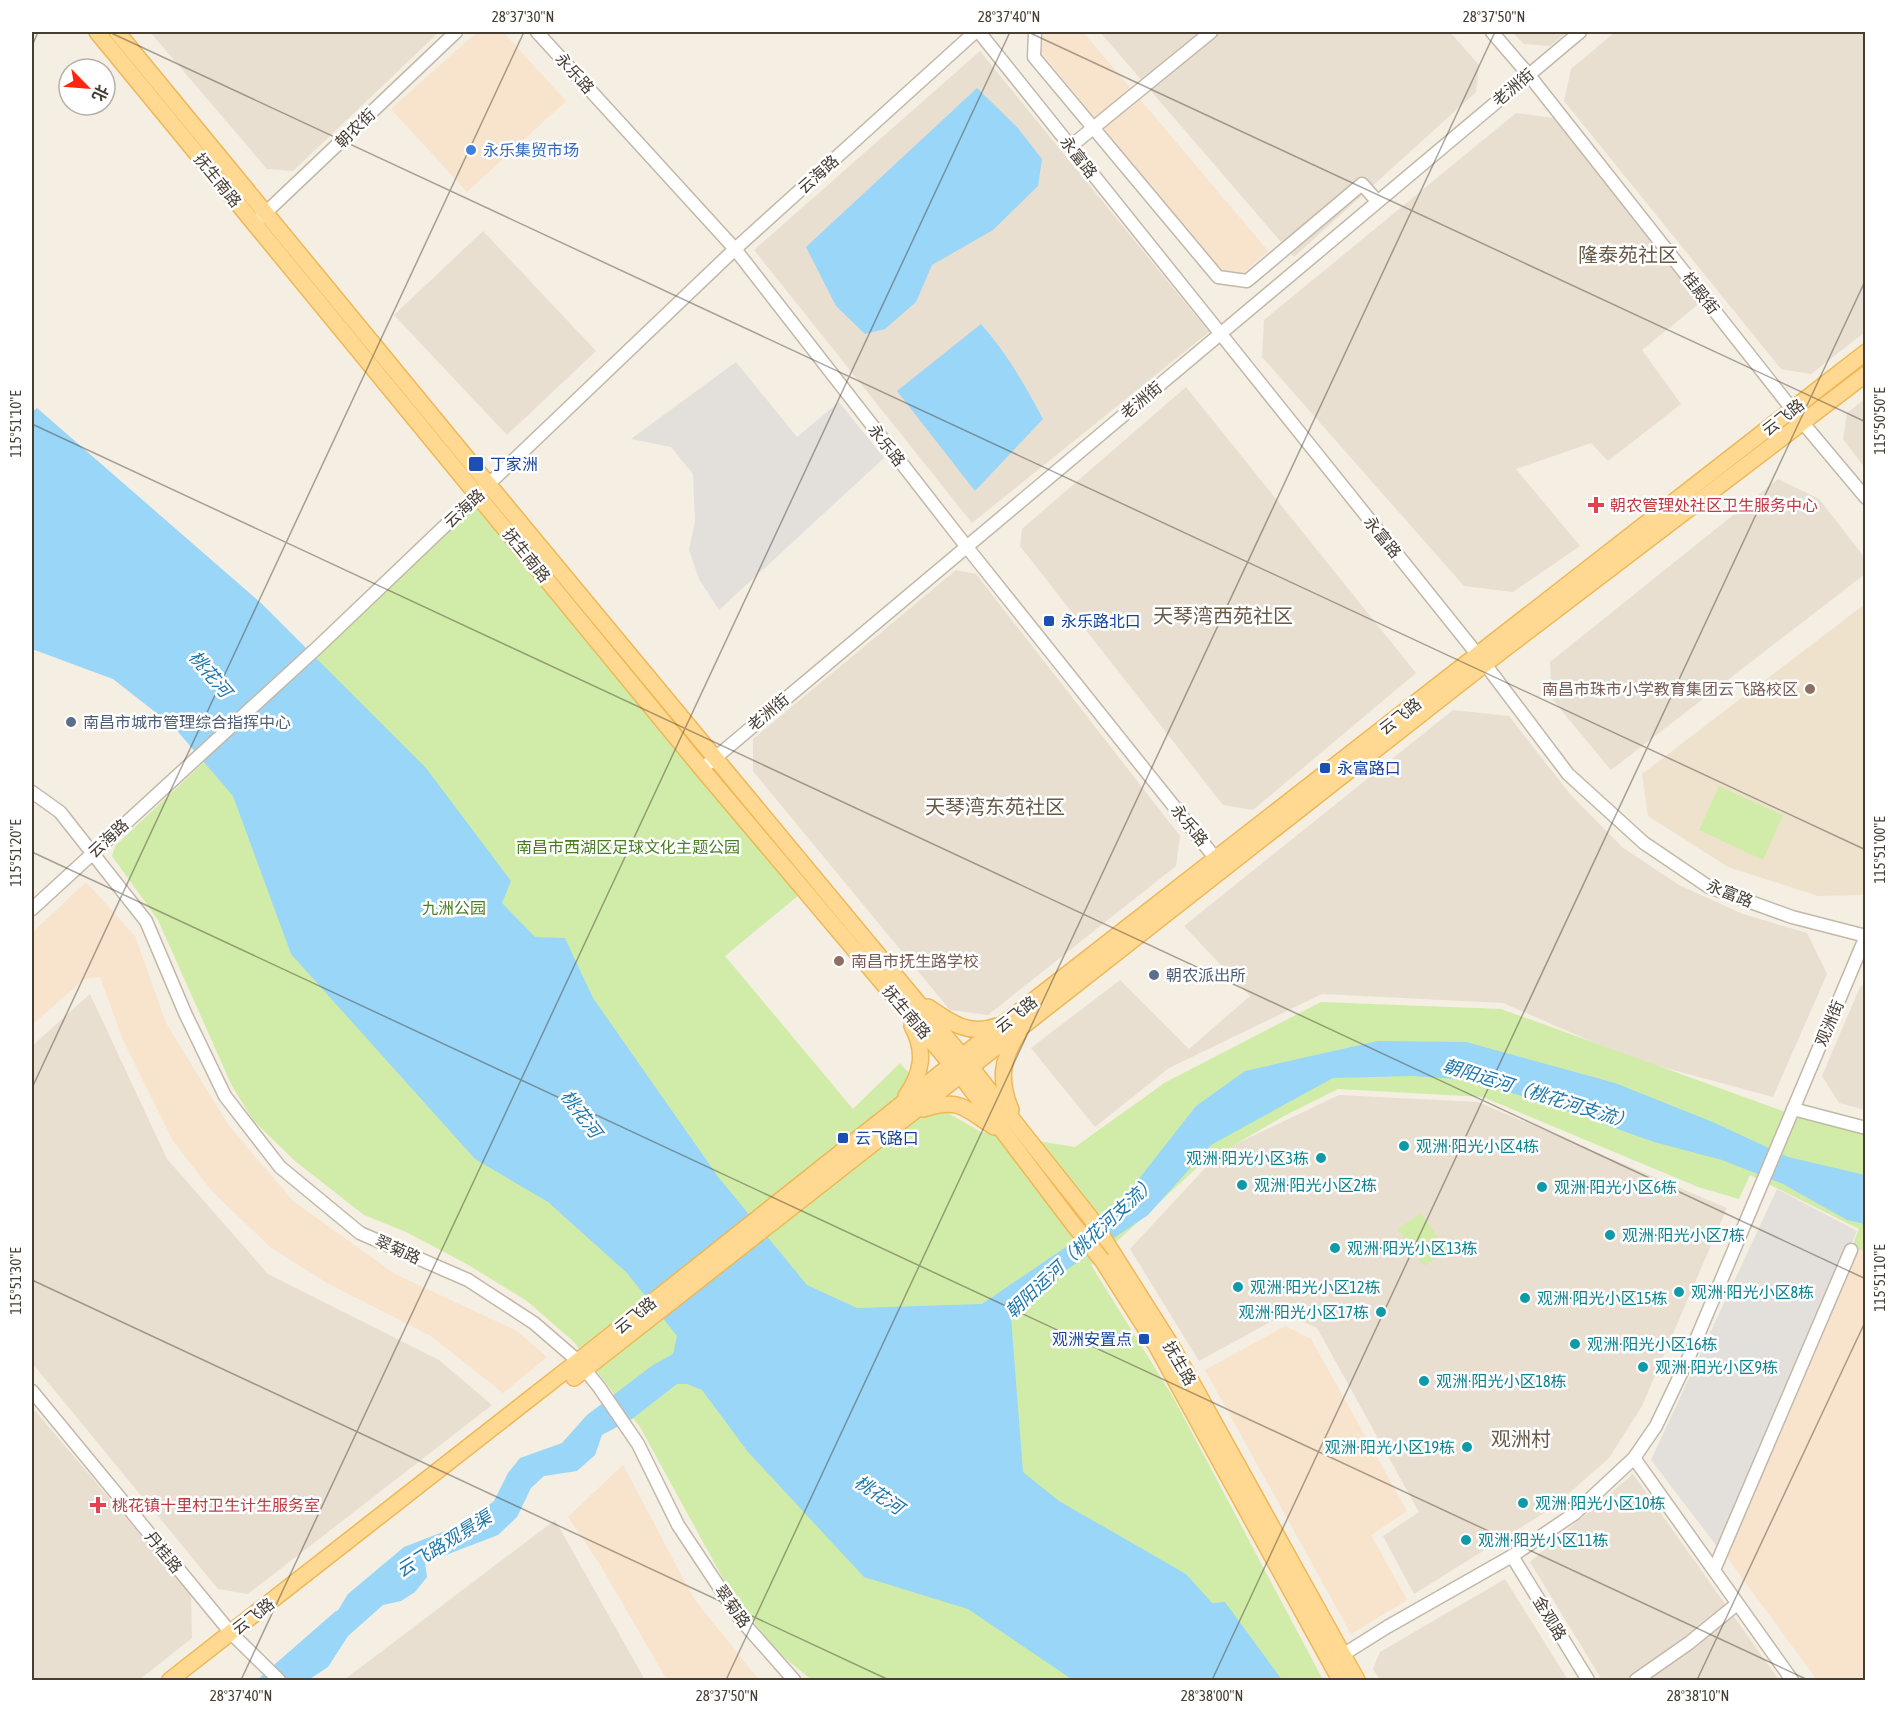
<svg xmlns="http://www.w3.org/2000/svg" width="1897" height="1712" font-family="'Asap Condensed','Noto Sans SC',sans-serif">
<rect width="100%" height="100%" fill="#f4eee3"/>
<g fill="#e8dfd1">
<polygon points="150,32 439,32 293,171 267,169"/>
<polygon points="1100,32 1450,32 1479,65 1476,92 1294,257"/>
<polygon points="1512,32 1567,32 1550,46 1524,44"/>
<polygon points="1615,32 1865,32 1865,332 1811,374 1781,369 1564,101 1571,69"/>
<polygon points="980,51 1209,332 972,523 754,250"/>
<polygon points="1516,113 1554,118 1701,302 1642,350 1681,404 1608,461 1591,443 1516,469 1580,546 1513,592 1464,586 1262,357 1264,320"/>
<polygon points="483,231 596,351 507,435 394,315"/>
<polygon points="1186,387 1416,673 1253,810 1223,805 1020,546 1022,529"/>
<polygon points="1865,399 1865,468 1843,439 1847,413"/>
<polygon points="1778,479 1819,499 1865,558 1865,574 1611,770 1552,699 1550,662"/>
<polygon points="956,570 976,574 1180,836 1176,866 988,1015 950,1010 753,771 753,739"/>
<polygon points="1453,710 1509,716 1570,794 1622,847 1679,885 1743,914 1807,933 1827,974 1773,1097 1632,1059 1503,1003 1322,994 1169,1068 1095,1127 1031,1048 1120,980 1189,1049 1250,996 1184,926"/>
<polygon points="1865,984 1865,1110 1839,1103 1822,1076 1860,987"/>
<polygon points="90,994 167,1159 268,1274 439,1360 492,1405 248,1594 218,1589 32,1363 32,1046"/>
<polygon points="1339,1095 1478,1102 1727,1208 1642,1406 1609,1458 1552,1508 1414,1594 1383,1536 1419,1512 1317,1328 1285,1314 1199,1361 1130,1249 1221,1151"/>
<polygon points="32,1407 191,1595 192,1638 139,1680 32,1680"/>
<polygon points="1633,1474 1779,1680 1602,1680 1530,1562"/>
<polygon points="555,1520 645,1680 344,1680"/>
<polygon points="1505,1579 1568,1680 1380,1680 1373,1669 1380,1652"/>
</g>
<g fill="#f8e3cc">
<polygon points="477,32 503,32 566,101 467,192 391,109"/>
<polygon points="1043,32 1083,32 1268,251 1243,273 1218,269 1042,53"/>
<polygon points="86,882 135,936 166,1023 229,1126 293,1201 395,1274 517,1331 547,1357 503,1393 431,1336 327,1283 270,1247 212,1191 173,1141 123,1040 100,977 84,979 32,1025 32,933"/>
<polygon points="1862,1231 1865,1232 1865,1680 1817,1680 1723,1552"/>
<polygon points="1285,1326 1311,1339 1407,1511 1371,1535 1407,1600 1351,1634 1205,1370"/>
<polygon points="623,1465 694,1599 759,1680 667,1680 601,1566 568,1517"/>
</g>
<polygon fill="#eee2cc" points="1865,604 1866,889 1862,895 1818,896 1728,867 1648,816 1642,774"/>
<g fill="#d1eca8">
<polygon points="478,504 799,895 725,956 853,1109 900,1063 941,1109 981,1132 1075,1147 1166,1082 1321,1002 1501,1009 1783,1111 1865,1133 1865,1251 1852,1247 1859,1229 1750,1175 1739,1199 1698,1187 1483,1097 1338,1089 1284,1116 1201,1164 1091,1265 1173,1397 1323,1680 812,1680 774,1649 726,1584 640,1427 574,1342 527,1301 465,1263 406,1232 364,1215 295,1161 253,1120 232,1086 158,920 112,856 115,846"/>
<polygon points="1719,786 1783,815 1763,860 1699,830"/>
<polygon points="1421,1213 1447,1250 1424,1266 1398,1229"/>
</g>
<g fill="#e3e0dc">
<polygon points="736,362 797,437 839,402 884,458 719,610 699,579 689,550 695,521 693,474 671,447 631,439"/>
<polygon points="1777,1189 1857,1231 1719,1549 1651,1460"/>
</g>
<g fill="#99d6f7">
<polygon points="977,88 1017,127 1042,159 1038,186 993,230 932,265 916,302 885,329 865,334 836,306 806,247"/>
<path d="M981,324C1006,352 1025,385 1043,419L975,491L897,391Z"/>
<polygon points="37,408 262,604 426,768 511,881 502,903 535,937 565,938 593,998 719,1178 807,1285 857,1308 982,1304 1063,1249 1116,1208 1196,1106 1245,1071 1378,1041 1466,1042 1615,1083 1715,1123 1788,1157 1865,1175 1865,1224 1847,1220 1783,1184 1722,1160 1654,1142 1550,1105 1470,1080 1412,1076 1333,1078 1211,1145 1148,1215 1056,1277 1011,1317 1023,1472 1059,1501 1186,1574 1212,1603 1225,1602 1282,1680 1073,1680 968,1609 864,1577 748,1452 702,1390 687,1384 677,1384 632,1419 602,1435 595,1455 577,1471 544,1476 531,1488 517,1517 498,1535 425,1563 427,1577 415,1592 401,1601 383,1605 348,1636 328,1667 308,1680 257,1680 282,1659 321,1638 348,1594 404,1547 466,1523 494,1501 508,1473 520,1458 562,1443 587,1415 653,1365 673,1354 677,1336 627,1273 548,1202 475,1159 291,954 233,796 173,726 113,679 32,649 32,412"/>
</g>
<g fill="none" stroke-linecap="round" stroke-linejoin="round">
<polyline stroke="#99d6f7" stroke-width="16" points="269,1680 340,1618"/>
<defs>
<g id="minor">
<polyline points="537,32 735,249 966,546 1220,864"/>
<polyline points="979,32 1485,664 1568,774 1644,843 1709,887 1792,917 1866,936 1688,1359 1656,1426 1634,1458 1574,1514 1512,1556 1387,1627 1336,1659"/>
<polyline points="1035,32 1034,57 1218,277 1247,281 1362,184 1377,201"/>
<polyline points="1492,32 1528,74 1803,423 1866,498"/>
<polyline points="1071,146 1211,32"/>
<polyline points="260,218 456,32"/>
<polyline points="702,769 1580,32"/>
<polyline points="32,792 60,812 146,921 185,1013 225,1096 280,1167 360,1233 468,1280 534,1323 578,1361 599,1387 638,1444 678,1525 741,1620 794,1680"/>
<polyline points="32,909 319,646 735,249 975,32"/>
<polyline points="1793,1109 1866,1128"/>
<polyline points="32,1391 231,1633 279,1680"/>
<polyline points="1634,1458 1792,1680"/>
<polyline points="1512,1556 1588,1680"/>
<polyline points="1714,1570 1851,1250"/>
<polyline points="1636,1680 1689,1643 1737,1604"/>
</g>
<g id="major">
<polyline points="97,32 702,769 961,1076 1073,1224"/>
<polyline points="117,32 489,485 962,1056 1090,1217 1171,1345 1357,1680"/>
<path d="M928,1007C951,1023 969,1036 997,1026"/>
<path d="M906,1096C922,1073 926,1052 912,1026"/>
<path d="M923,1109C960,1098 963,1107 994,1127"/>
<path d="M1011,1110C999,1081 1001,1060 1018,1034"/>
<polyline points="1102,1260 1156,1345 1340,1680"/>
<polyline points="574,1378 1485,664 1866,374"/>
<polyline points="170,1680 578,1361 962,1056 1866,352"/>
</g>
</defs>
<use href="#minor" stroke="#c3b8a8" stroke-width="15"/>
<use href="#major" stroke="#efb856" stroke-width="18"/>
<use href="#minor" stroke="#fff" stroke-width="12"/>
<use href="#major" stroke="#ffd991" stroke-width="15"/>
<defs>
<polyline id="major-bridge" points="1073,1224 1102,1260"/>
</defs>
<use href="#major-bridge" stroke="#efb856" stroke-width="18" stroke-linecap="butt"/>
<use href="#major-bridge" stroke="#ffd991" stroke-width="15"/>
</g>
<path fill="none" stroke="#463d33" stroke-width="1.5" stroke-opacity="0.45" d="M109,32L1866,850M1028,32L1866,422M32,46L38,32M32,424L1866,1279M32,852L1808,1680M32,1088L524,32M32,1280L889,1680M241,1680L1010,32M726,1680L1495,32M1212,1680L1866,279M1697,1680L1866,1320"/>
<circle fill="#3f7fe0" stroke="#fff" stroke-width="2" cx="471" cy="150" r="6"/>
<g fill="#1a4fb4" stroke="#fff" stroke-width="2">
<rect x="468" y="456" width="16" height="16" rx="3"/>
<rect x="1043" y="615" width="12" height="12" rx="3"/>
<rect x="1319" y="762" width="12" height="12" rx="3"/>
<rect x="837" y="1132" width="12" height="12" rx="3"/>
<rect x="1138" y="1333" width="12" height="12" rx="3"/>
</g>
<g fill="#e0444e" stroke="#fff" stroke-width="2">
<path d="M1593 496h6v6h6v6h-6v6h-6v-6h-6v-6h6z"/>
<path d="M95 1496h6v6h6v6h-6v6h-6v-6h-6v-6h6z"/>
</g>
<g fill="#8d6e63" stroke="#fff" stroke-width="2">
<circle cx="1810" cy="689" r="6"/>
<circle cx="839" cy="961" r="6"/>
</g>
<g fill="#5c6f8a" stroke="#fff" stroke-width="2">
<circle cx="71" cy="722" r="6"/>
<circle cx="1154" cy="975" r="6"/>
</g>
<g fill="#0f9aa8" stroke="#fff" stroke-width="2">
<circle cx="1404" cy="1146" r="6"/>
<circle cx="1321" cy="1158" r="6"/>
<circle cx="1242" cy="1185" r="6"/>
<circle cx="1542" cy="1187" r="6"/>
<circle cx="1610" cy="1235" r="6"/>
<circle cx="1335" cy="1248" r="6"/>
<circle cx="1238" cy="1287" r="6"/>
<circle cx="1679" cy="1292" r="6"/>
<circle cx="1525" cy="1298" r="6"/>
<circle cx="1381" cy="1312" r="6"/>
<circle cx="1575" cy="1344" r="6"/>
<circle cx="1643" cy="1367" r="6"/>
<circle cx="1424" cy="1381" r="6"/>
<circle cx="1467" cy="1447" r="6"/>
<circle cx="1523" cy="1503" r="6"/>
<circle cx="1466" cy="1540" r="6"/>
</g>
<g text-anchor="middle" stroke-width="5" stroke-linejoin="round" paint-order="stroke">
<g font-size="16" fill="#463d33" stroke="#fff">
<text transform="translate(575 73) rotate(48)" y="6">永乐路</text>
<text transform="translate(1513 87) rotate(-40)" y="6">老洲街</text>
<text transform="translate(355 128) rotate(-44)" y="6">朝农街</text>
<text transform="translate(1079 157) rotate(52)" y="6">永富路</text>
<text transform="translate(818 174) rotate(-42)" y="6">云海路</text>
<text transform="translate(218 180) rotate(51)" y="6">抚生南路</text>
<text transform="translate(1701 293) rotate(52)" y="6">桂殿街</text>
<text transform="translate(1141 400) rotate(-40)" y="6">老洲街</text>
<text transform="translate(1783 417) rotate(-38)" y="6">云飞路</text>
<text transform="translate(887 445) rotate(52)" y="6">永乐路</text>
<text transform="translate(464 508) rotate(-43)" y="6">云海路</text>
<text transform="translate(1383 537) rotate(51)" y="6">永富路</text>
<text transform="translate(527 555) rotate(51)" y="6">抚生南路</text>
<text transform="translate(768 712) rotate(-40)" y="6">老洲街</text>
<text transform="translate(1400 716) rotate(-38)" y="6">云飞路</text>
<text transform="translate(1190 825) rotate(51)" y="6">永乐路</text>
<text transform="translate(108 838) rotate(-43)" y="6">云海路</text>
<text transform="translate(1730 893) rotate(22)" y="6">永富路</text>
<text transform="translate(907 1012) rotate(50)" y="6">抚生南路</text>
<text transform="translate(1016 1014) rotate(-38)" y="6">云飞路</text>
<text transform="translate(1829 1023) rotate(-67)" y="6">观洲街</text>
<text transform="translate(398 1249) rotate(24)" y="6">翠菊路</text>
<text transform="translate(635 1315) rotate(-39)" y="6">云飞路</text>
<text transform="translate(1180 1363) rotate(60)" y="6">抚生路</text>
<text transform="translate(164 1552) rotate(51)" y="6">丹桂路</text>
<text transform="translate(733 1606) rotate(55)" y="6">翠菊路</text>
<text transform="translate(253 1616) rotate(-38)" y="6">云飞路</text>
<text transform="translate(1550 1618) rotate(59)" y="6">金观路</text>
</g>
<g font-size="16" fill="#366cbe" stroke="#fff" text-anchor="start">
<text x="483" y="156">永乐集贸市场</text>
</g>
<g font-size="16" fill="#164399" stroke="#fff" text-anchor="start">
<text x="490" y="470">丁家洲</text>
<text x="1061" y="627">永乐路北口</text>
<text x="1337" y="774">永富路口</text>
<text x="855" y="1144">云飞路口</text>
<text x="1132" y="1345" text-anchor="end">观洲安置点</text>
</g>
<g font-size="16" fill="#be3a42" stroke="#fff" text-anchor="start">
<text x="1610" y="511">朝农管理处社区卫生服务中心</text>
<text x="112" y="1511">桃花镇十里村卫生计生服务室</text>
</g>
<g font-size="16" fill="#785e54" stroke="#fff" text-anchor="end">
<text x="1798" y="695">南昌市珠市小学教育集团云飞路校区</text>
<text x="851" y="967" text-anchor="start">南昌市抚生路学校</text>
</g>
<g font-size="16" fill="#4e5e75" stroke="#fff" text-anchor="start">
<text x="83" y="728">南昌市城市管理综合指挥中心</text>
<text x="1166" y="981">朝农派出所</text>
</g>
<g font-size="16" fill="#497d21" stroke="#fff">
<text x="628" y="853">南昌市西湖区足球文化主题公园</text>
<text x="454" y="914">九洲公园</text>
</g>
<g font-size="16" fill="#0d838f" stroke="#fff" text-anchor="start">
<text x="1416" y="1152">观洲·阳光小区4栋</text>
<text x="1309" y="1164" text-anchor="end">观洲·阳光小区3栋</text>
<text x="1254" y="1191">观洲·阳光小区2栋</text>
<text x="1554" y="1193">观洲·阳光小区6栋</text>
<text x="1622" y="1241">观洲·阳光小区7栋</text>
<text x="1347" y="1254">观洲·阳光小区13栋</text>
<text x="1250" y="1293">观洲·阳光小区12栋</text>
<text x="1691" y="1298">观洲·阳光小区8栋</text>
<text x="1537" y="1304">观洲·阳光小区15栋</text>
<text x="1369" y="1318" text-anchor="end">观洲·阳光小区17栋</text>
<text x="1587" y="1350">观洲·阳光小区16栋</text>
<text x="1655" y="1373">观洲·阳光小区9栋</text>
<text x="1436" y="1387">观洲·阳光小区18栋</text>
<text x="1455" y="1453" text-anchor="end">观洲·阳光小区19栋</text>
<text x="1535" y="1509">观洲·阳光小区10栋</text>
<text x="1478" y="1546">观洲·阳光小区11栋</text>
</g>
<g font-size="18" font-style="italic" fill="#2078ab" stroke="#fff">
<text transform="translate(210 674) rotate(50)" y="6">桃花河</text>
<text transform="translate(1538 1094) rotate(17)" y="6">朝阳运河（桃花河支流）</text>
<text transform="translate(581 1114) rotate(53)" y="6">桃花河</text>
<text transform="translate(1081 1247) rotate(-43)" y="6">朝阳运河（桃花河支流）</text>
<text transform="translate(879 1495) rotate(34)" y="6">桃花河</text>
<text transform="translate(444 1544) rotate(-32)" y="6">云飞路观景渠</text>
</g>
<g font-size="20" fill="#6a5b49" stroke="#fff">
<text x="1628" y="262">隆泰苑社区</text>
<text x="1223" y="623">天琴湾西苑社区</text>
<text x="995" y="814">天琴湾东苑社区</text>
<text x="1521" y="1446">观洲村</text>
</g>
</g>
<rect width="1897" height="1712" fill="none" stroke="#ffffff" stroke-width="66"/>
<g transform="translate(87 87) rotate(115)"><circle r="28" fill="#ffffff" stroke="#b5b1ad" stroke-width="1.5"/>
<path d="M0-4.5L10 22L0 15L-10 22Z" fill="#ff250f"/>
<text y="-9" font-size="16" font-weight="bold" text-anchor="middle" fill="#463d33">北</text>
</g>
<rect x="33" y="33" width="1831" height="1646" fill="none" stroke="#463d33" stroke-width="2"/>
<g font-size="15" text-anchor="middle" fill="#463d33">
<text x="523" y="22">28°37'30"N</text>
<text x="1009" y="22">28°37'40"N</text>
<text x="1494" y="22">28°37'50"N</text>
<text transform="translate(1880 421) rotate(-90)" y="5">115°50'50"E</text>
<text transform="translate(16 424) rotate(-90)" y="5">115°51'10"E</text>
<text transform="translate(1880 850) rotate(-90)" y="5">115°51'00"E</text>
<text transform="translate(16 853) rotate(-90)" y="5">115°51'20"E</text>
<text transform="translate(1880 1278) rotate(-90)" y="5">115°51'10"E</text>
<text transform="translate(16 1281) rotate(-90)" y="5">115°51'30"E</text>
<text x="241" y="1701">28°37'40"N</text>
<text x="727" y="1701">28°37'50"N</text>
<text x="1212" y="1701">28°38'00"N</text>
<text x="1698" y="1701">28°38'10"N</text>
</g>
</svg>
